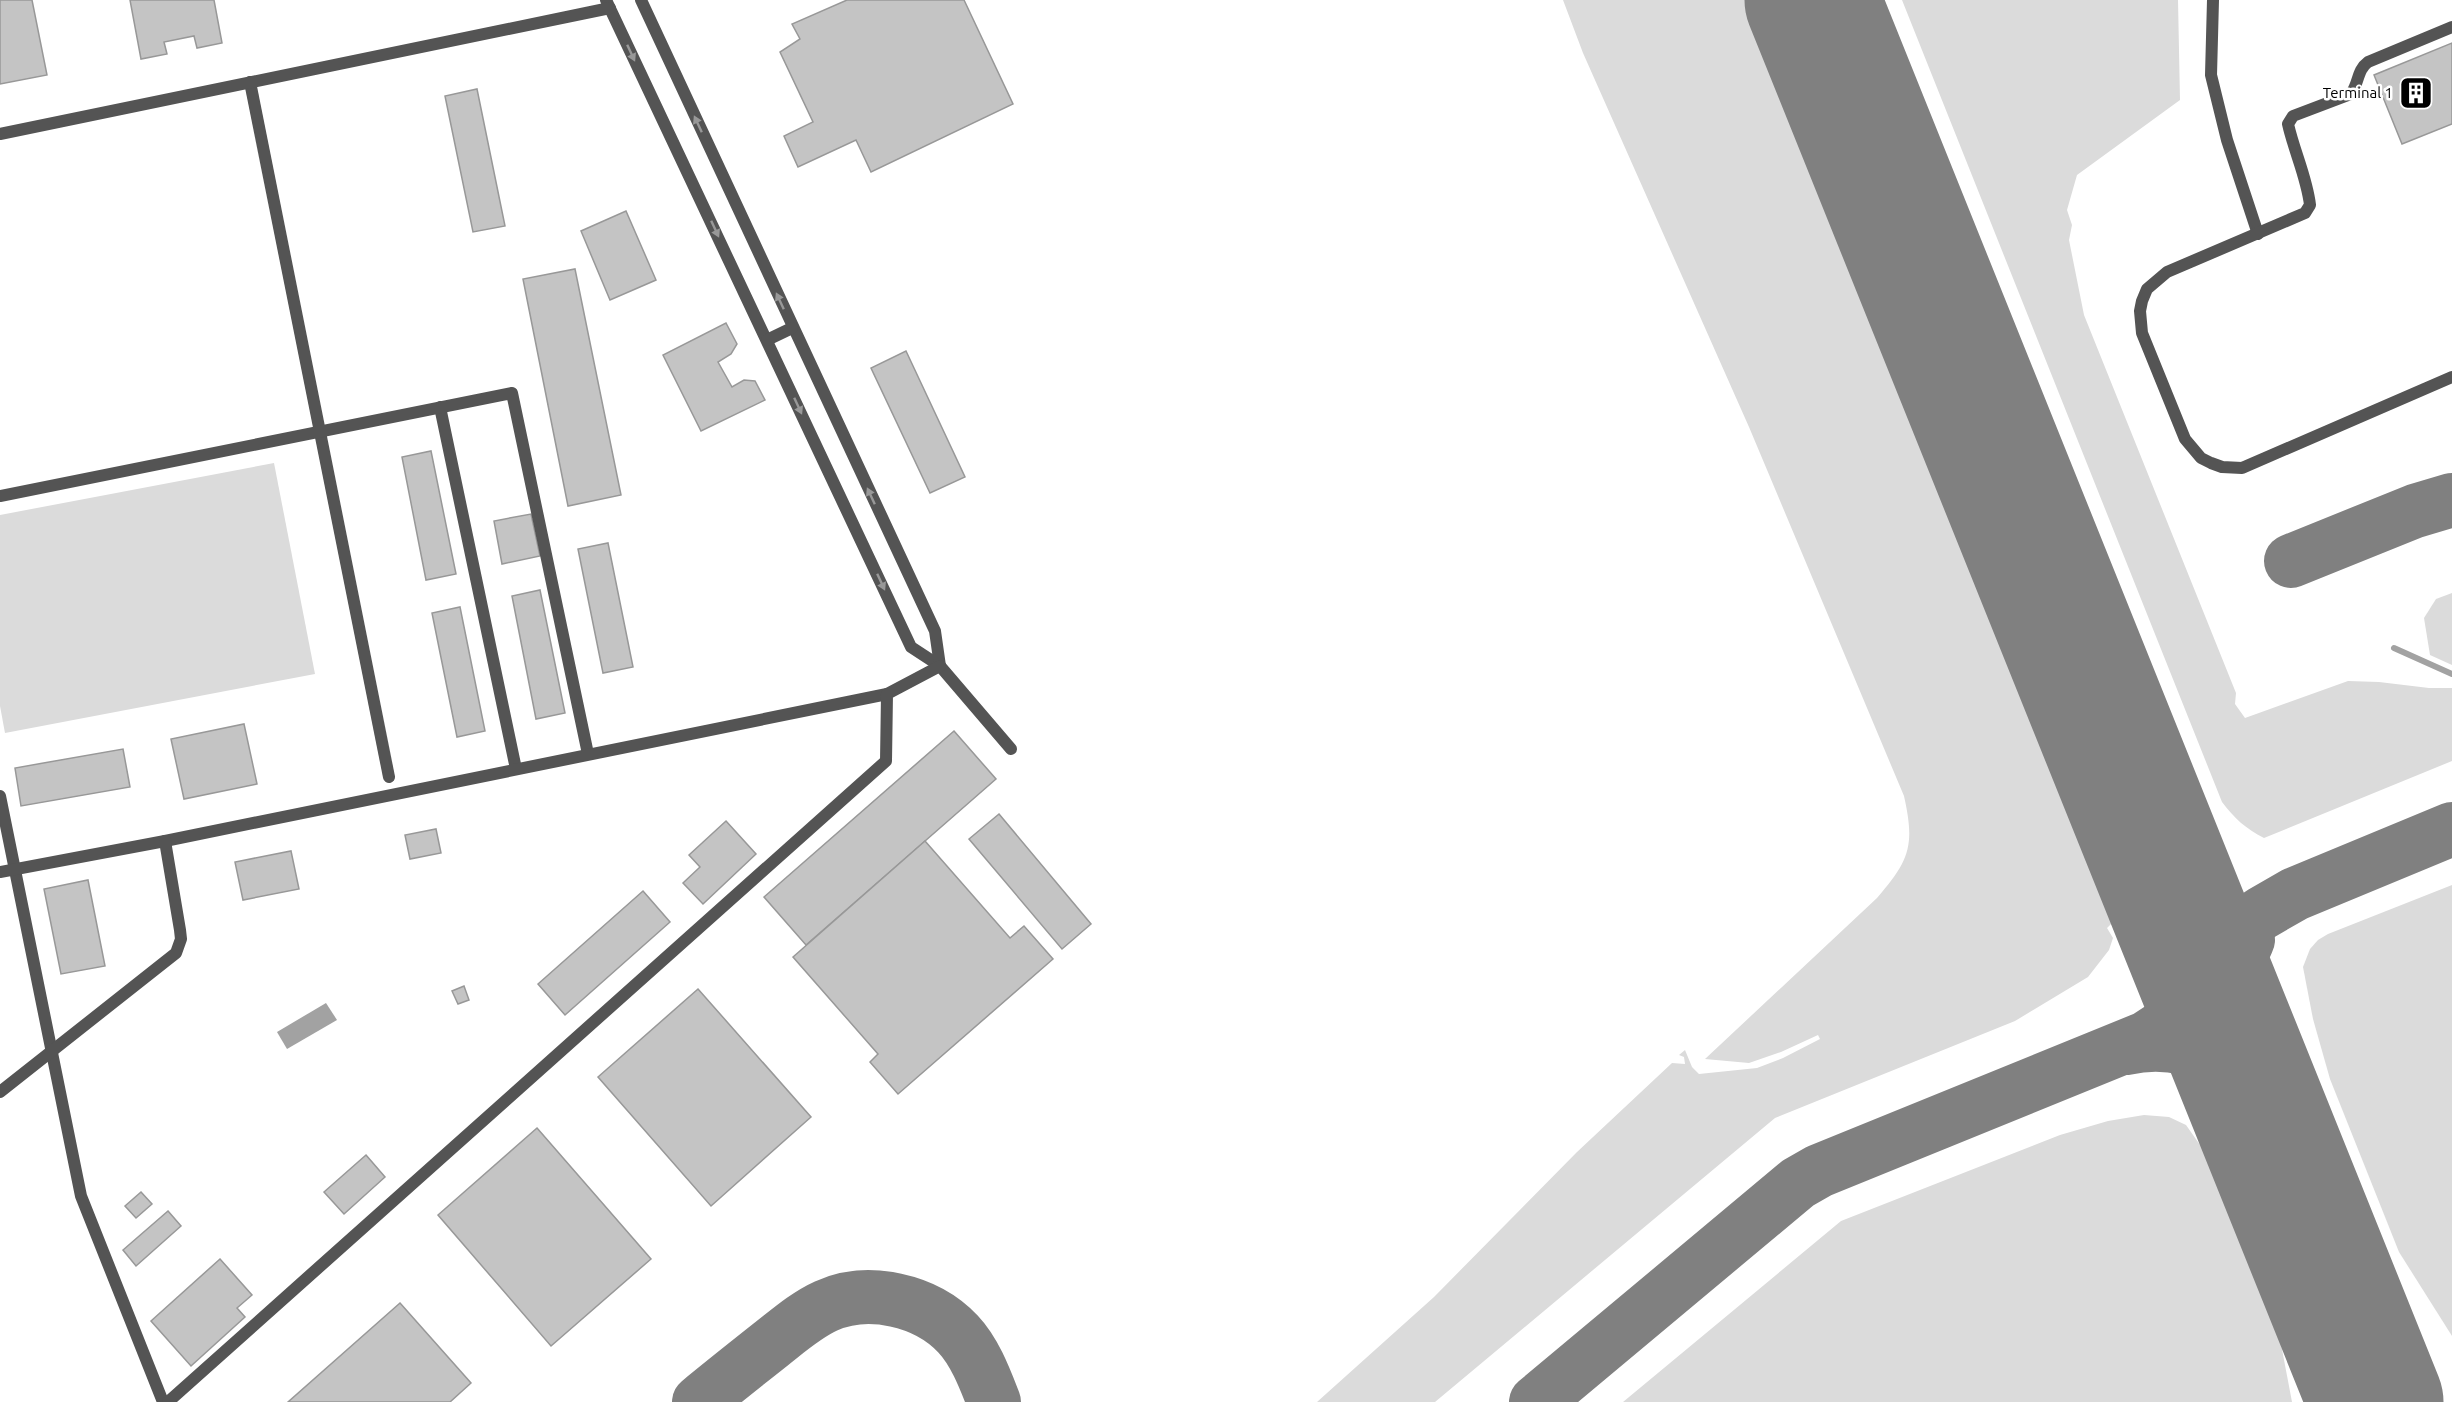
<svg xmlns="http://www.w3.org/2000/svg" width="2452" height="1402" font-family="Ubuntu,sans-serif">
<rect width="100%" height="100%" fill="#fff"/>
<g fill="#dbdbdb">
<path d="M1563,0H1749L2108,883L2099,891L2112,923L2107,928L2113,938L2109,950L2088,977L2015,1021L1775,1118L1435,1402H1317L1434,1297L1577,1152L1672,1063L1685,1064L1684,1057L1679,1055L1685,1050L1692,1067L1699,1074L1757,1068L1783,1058L1820,1039L1818,1035L1781,1052L1749,1063L1705,1059L1877,898C1910,860 1915,845 1904,796L1749,427L1583,53Z"/>
<path d="M1902,0H2178L2180,100L2077,175L2067,210L2072,225L2069,240L2084,315L2236,693L2235,704L2245,718L2348,681L2379,682L2429,688H2452V761L2264,838C2246,829 2234,818 2222,802Z"/>
<polygon points="274,463 315,674 5,733 0,706 0,515"/>
<polygon points="2452,593 2452,665 2430,655 2424,618 2436,599"/>
<polygon points="2452,885 2452,1336 2399,1252 2330,1079 2313,1019 2303,967 2310,949 2318,940 2328,934"/>
<polygon points="2144,1115 2169,1117 2186,1125 2205,1152 2209,1167 2214,1172 2223,1174 2274,1307 2292,1402 1623,1402 1841,1221 2060,1135 2108,1121"/>
</g>
<polygon fill="#a2a2a2" points="326,1003 337,1020 287,1049 277,1032"/>
<g fill="none" stroke-linecap="round" stroke-linejoin="round">
<polyline stroke="#a2a2a2" stroke-width="6" points="2394,648 2452,674"/>
<g stroke="#808080" stroke-width="54">
<polyline points="2291,561 2415,511 2452,500"/>
<path d="M2248,940C2221,992 2242,1046 2254,1098"/>
<path d="M2126,1048C2163,1040 2210,1047 2238,1075C2244,1081 2249,1090 2254,1098"/>
<path d="M699,1402C722,1383 746,1364 770,1345C788,1331 806,1315 826,1306C868,1287 926,1300 958,1334C975,1352 985,1379 994,1402"/>
<polyline points="1536,1402 1798,1183 1819,1171 2146,1038 2181,1015 2208,984 2233,945 2253,919 2262,913 2295,894 2452,829"/>
</g>
<polyline stroke="#808080" stroke-width="135" points="1812,0 2376,1402"/>
</g>
<g fill="#c4c4c4" stroke="#989898" stroke-width="1.5">
<polygon points="0,0 32,0 47,75 0,84"/>
<polygon points="130,0 214,0 222,43 197,48 194,36 164,42 167,54 141,59"/>
<polygon points="847,0 964,0 1013,104 871,172 856,140 798,167 784,136 813,122 780,52 800,39 792,24"/>
<polygon points="2452,43 2452,124 2402,144 2374,75"/>
<polygon points="477,89 505,226 473,232 445,96"/>
<polygon points="626,211 656,280 610,300 581,231"/>
<polygon points="575,269 621,495 568,506 523,279"/>
<polygon points="726,323 737,344 731,354 718,362 732,387 744,380 755,381 765,400 701,431 663,355"/>
<polygon points="906,351 965,477 930,493 871,368"/>
<polygon points="431,451 456,574 426,580 402,457"/>
<polygon points="531,514 540,556 502,564 494,521"/>
<polygon points="608,543 633,667 603,673 578,549"/>
<polygon points="540,590 565,713 536,719 512,596"/>
<polygon points="460,607 485,731 457,737 432,613"/>
<polygon points="244,724 257,784 184,799 171,739"/>
<polygon points="954,731 996,779 806,945 764,897"/>
<polygon points="123,749 130,787 21,806 15,768"/>
<polygon points="999,814 1091,924 1062,949 969,839"/>
<polygon points="726,821 756,854 703,904 683,883 700,867 689,855"/>
<polygon points="436,829 441,853 410,859 405,835"/>
<polygon points="925,841 1010,938 1024,926 1053,959 898,1094 870,1062 878,1054 793,957"/>
<polygon points="291,851 299,889 243,900 235,862"/>
<polygon points="88,880 105,966 61,974 44,889"/>
<polygon points="643,891 670,922 565,1015 538,984"/>
<polygon points="464,986 469,1000 458,1004 452,991"/>
<polygon points="698,989 811,1117 711,1206 598,1077"/>
<polygon points="537,1128 651,1259 551,1346 438,1215"/>
<polygon points="366,1155 385,1177 344,1214 324,1192"/>
<polygon points="141,1192 152,1204 136,1218 125,1206"/>
<polygon points="168,1211 181,1226 136,1266 123,1250"/>
<polygon points="220,1259 252,1295 237,1308 245,1317 191,1366 151,1321"/>
<polygon points="400,1303 471,1383 450,1402 288,1402"/>
</g>
<g fill="none" stroke-linecap="round" stroke-linejoin="round">
<g stroke="#545454" stroke-width="12">
<polyline points="606,0 911,647 940,666 1011,749"/>
<polyline points="641,0 935,631 940,666"/>
<polyline points="2213,0 2211,75 2227,140 2258,234"/>
<path d="M2452,27L2368,62C2357,70 2359,83 2351,94L2293,116L2288,124C2294,151 2307,178 2310,205L2305,213L2167,272L2147,289L2142,301L2140,311L2142,333L2185,439L2201,458L2211,463L2222,467L2242,468L2452,377"/>
<polyline points="250,82 389,777"/>
<polyline points="0,134 610,8"/>
<polyline points="767,340 792,328"/>
<polyline points="440,407 516,769"/>
<polyline points="0,496 512,393 588,754"/>
<polyline points="0,796 81,1196 163,1402"/>
<polyline points="0,872 165,841 887,694"/>
<polyline points="0,1092 176,953 181,939 180,930 165,841"/>
<polyline points="168,1402 886,761 887,694 940,666"/>
</g>
</g>
<defs><path id="oneway-solid" d="M-6-.8H1V-3.2L6.5 0L1 3.2V.8H-6Z" transform="scale(1.5)"/></defs>
<g fill="#989898">
<use href="#oneway-solid" transform="translate(631 53) rotate(65)"/>
<use href="#oneway-solid" transform="translate(698 124) rotate(-115)"/>
<use href="#oneway-solid" transform="translate(715 229) rotate(65)"/>
<use href="#oneway-solid" transform="translate(780 301) rotate(-115)"/>
<use href="#oneway-solid" transform="translate(798 406) rotate(65)"/>
<use href="#oneway-solid" transform="translate(871 496) rotate(-115)"/>
<use href="#oneway-solid" transform="translate(881 582) rotate(65)"/>
</g>
<defs>
<symbol id="building-square" viewBox="-11 -11 22 22"><rect x="-9" y="-9" width="18" height="18" rx="4" fill="#000" stroke="#fff"/><path d="M-4-6H4V6H1V3H-1V6H-4ZM-2.5-4.3h1.7v1.8h-1.7ZM.8-4.3h1.7v1.8H.8ZM-2.5-1h1.7V.8h-1.7ZM.8-1h1.7V.8H.8Z" fill="#fff"/></symbol>
</defs>
<g fill-rule="evenodd">
<use href="#building-square" x="2397" y="74" width="38" height="38"/>
</g>
<g text-anchor="middle" stroke-width="5" stroke-linejoin="round" paint-order="stroke">
<g font-size="15" fill="#000" stroke="#fff" text-anchor="end">
<text x="2393" y="98">Terminal 1</text>
</g>
</g>
</svg>
